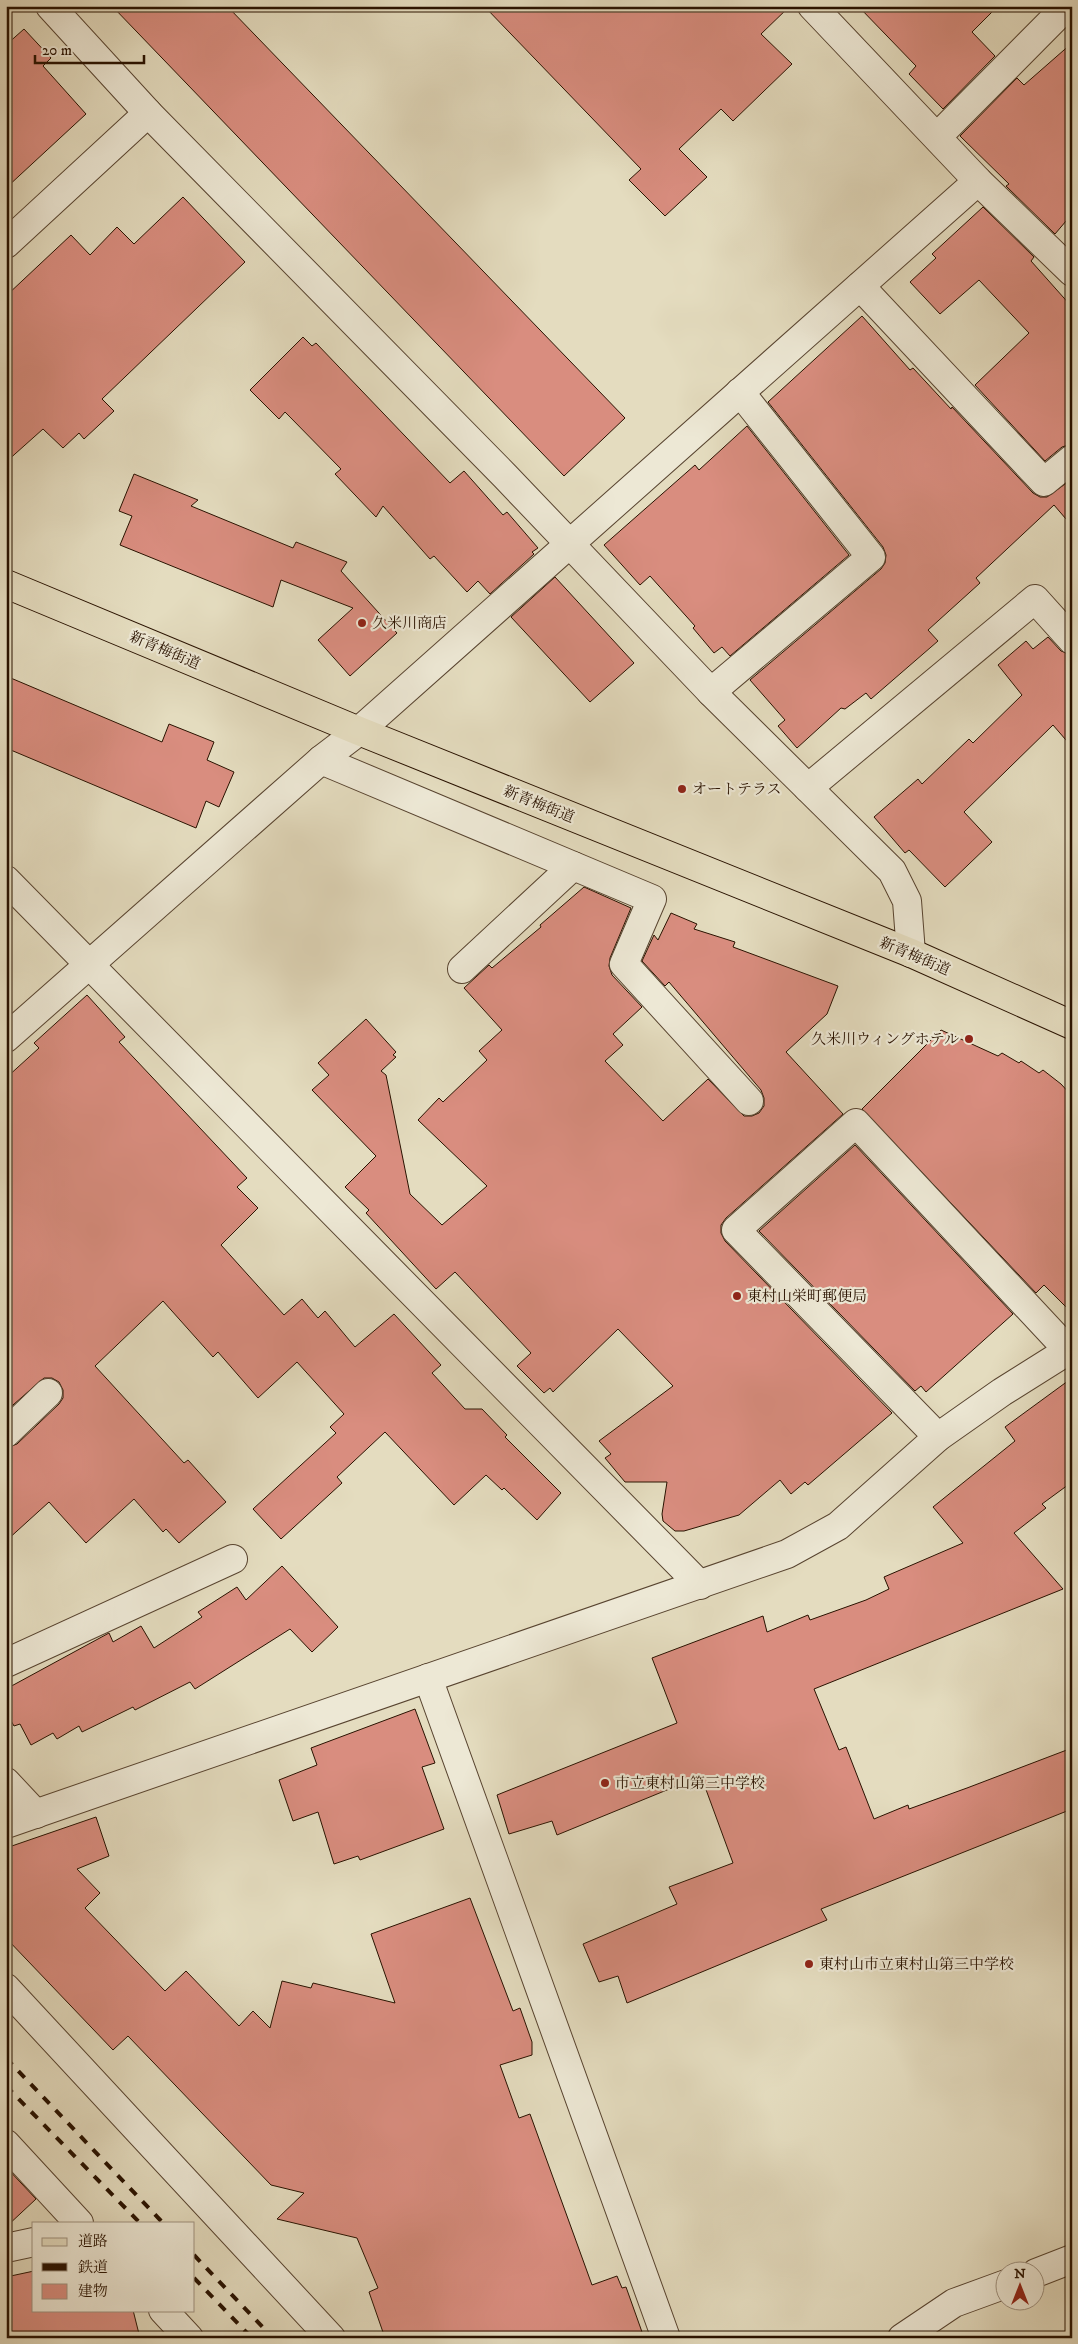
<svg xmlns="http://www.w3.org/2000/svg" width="1078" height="2344" font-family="'IM FELL DW Pica','Noto Serif JP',serif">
<rect width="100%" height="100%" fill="#e4dcbf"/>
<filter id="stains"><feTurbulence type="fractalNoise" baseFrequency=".004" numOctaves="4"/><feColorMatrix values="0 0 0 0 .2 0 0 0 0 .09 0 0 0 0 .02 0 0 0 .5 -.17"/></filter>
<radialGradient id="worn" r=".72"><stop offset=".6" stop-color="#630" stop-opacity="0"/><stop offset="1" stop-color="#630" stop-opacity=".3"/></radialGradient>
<g fill="#d98d7f" stroke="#291200">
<polygon points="112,6 227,6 625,418 564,476"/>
<polygon points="484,6 790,6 761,34 792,64 733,121 721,109 679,149 707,177 665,216 629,180 641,169"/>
<polygon points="858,6 998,6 972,32 995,56 943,109 909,74 916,66"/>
<polygon points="24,29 51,58 43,66 86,114 6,188 6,45"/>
<polygon points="1072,43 1072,214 1055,234 1006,186 1009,184 960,136 1017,78 1024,85"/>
<polygon points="183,197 245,262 102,399 114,411 84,439 79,433 63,448 43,429 6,462 6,296 71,235 90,255 117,227 134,244"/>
<polygon points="983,207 1034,257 1031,261 1072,307 1072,444 1062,447 1045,461 975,385 1029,333 979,280 940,314 910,282 936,258 932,254"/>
<polygon points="862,316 910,370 913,368 951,409 952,407 1033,493 1040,497 1047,497 1072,479 1072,526 1054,505 976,578 980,583 928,630 938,641 871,699 866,693 845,709 841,708 797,748 778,726 785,720 750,680 881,569 885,563 886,555 883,547 768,402"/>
<polygon points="303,337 312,346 316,343 450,483 464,471 503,515 507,512 538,548 532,552 534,554 490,594 478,581 467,592 434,556 430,559 383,506 376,517 335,474 341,469 289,416 285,412 279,419 250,390"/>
<polygon points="747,426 849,555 730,656 722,647 714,653 693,628 695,626 650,576 640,585 604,545 695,465 699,470"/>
<polygon points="134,474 198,500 191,506 293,548 296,542 347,562 341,571 397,633 350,676 318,640 353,608 281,580 273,607 120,545 132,516 119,511"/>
<polygon points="555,577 634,663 590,702 511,617"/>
<polygon points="1048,637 1061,651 1072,655 1072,747 1053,725 964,812 992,842 945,887 909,850 905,853 874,817 918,779 922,784 969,739 973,743 1022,695 998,665 1026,641 1033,649"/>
<polygon points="6,676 162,742 169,724 214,742 207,760 234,772 219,807 206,801 196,828 6,748"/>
<polygon points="584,887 631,908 610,958 609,966 612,975 642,1007 613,1034 623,1045 605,1061 663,1121 708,1079 744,1116 752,1116 759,1113 764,1106 764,1098 761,1090 669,982 665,986 642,961 654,935 658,940 671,913 697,924 694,929 735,942 733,947 838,986 827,1014 786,1052 843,1114 726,1218 721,1225 721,1233 725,1241 892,1413 808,1485 805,1482 791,1494 780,1480 739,1515 684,1531 675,1531 663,1521 662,1514 667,1482 625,1482 605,1458 611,1454 599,1441 673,1386 618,1329 553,1392 550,1388 544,1393 517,1366 531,1353 455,1272 436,1289 366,1213 369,1210 345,1187 376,1156 312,1090 329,1075 318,1063 366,1019 396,1052 393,1055 396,1057 381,1071 386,1075 410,1194 442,1225 487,1186 418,1120 439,1098 443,1102 487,1060 479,1051 502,1030 464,988 489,965 492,968 541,927 540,925"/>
<polygon points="87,995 125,1037 119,1042 247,1178 237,1187 258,1208 221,1245 284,1315 302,1299 318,1318 325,1311 355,1347 394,1314 441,1365 432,1373 465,1409 482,1409 507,1435 505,1437 561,1493 537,1520 504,1488 502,1490 486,1475 454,1505 385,1432 337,1477 342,1483 281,1539 253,1509 336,1433 330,1427 344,1414 297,1362 258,1398 218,1352 213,1357 163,1301 95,1366 184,1463 188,1460 226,1502 179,1543 166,1529 163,1532 134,1499 86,1543 49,1502 6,1541 6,1448 17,1444 59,1404 63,1398 63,1390 59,1382 52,1378 44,1378 6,1411 6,1078 39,1048 34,1043"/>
<polygon points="941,1030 998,1056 1002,1053 1019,1063 1021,1061 1039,1073 1043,1070 1061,1084 1072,1096 1072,1313 1044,1285 1036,1293 862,1109"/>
<polygon points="855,1145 1013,1314 926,1392 921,1386 915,1391 759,1231"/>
<polygon points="1072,1378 1072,1482 1042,1504 1046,1508 1014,1533 1063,1589 814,1689 839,1750 846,1747 874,1819 908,1805 909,1809 967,1788 1072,1748 1072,1809 821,1909 827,1920 627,2003 618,1976 599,1982 583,1944 677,1904 669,1887 733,1863 701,1776 557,1835 552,1821 509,1834 497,1795 677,1723 652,1658 763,1616 767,1632 808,1615 810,1620 866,1600 889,1589 884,1577 963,1543 933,1507 1015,1441 1005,1427"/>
<polygon points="282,1566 338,1627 312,1652 290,1629 195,1689 190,1682 135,1710 133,1707 82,1732 79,1726 57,1739 53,1733 31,1745 20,1724 14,1726 6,1712 6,1689 109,1633 113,1642 141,1626 154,1648 202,1617 198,1612 237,1587 246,1600"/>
<polygon points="415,1709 435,1763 422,1767 444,1829 360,1860 358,1856 334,1864 318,1812 293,1821 279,1780 317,1765 311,1748"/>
<polygon points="96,1817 109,1856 77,1869 100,1893 85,1908 165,1991 186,1971 239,2026 253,2011 270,2028 282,1981 311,1988 313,1983 395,2003 371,1934 470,1898 513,2011 520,2008 532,2042 532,2055 500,2065 519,2118 530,2114 592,2285 617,2276 622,2288 626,2287 642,2332 637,2333 639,2338 385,2338 369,2292 378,2288 357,2238 277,2219 304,2193 271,2185 128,2036 113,2050 6,1938 6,1848"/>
<polygon points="6,2167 36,2199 6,2227"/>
<polygon points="34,2271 34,2310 133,2310 140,2338 6,2338 6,2277"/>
</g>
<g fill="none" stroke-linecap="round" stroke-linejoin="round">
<defs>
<g id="minor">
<polyline points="50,6 148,113 505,476 711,692 892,871 907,901 911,953"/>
<polyline points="812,6 978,181 1072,272"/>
<polyline points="937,137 1067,6"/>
<polyline points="6,244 148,113"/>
<polyline points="860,286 1044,482 1072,459"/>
<polyline points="711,692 871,557 740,392"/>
<polyline points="321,760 652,899 624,964 749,1101"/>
<polyline points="808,788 1035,599 1072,640"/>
<polyline points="6,880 700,1585"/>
<polyline points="462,969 573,866"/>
<polyline points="6,1038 321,760 359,731 978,181"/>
<polyline points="6,1433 48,1393"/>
<polyline points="938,1437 736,1230 856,1123 1068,1350"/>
<polyline points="6,1663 233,1559"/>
<polyline points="428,1678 666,2338"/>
<polyline points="6,1782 36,1814"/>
<polyline points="6,1824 787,1554 838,1526 938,1437 1002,1392 1072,1348"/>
<polyline points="6,1988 331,2338"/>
<polyline points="6,2144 79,2223"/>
<polyline points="6,2248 34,2242"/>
<polyline points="1036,2273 1072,2259"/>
<polyline points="163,2310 189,2338"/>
<polyline points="902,2338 954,2303 1006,2284"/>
</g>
<polyline id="major" points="6,584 359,731 911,953 1072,1025"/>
</defs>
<use href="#minor" stroke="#584430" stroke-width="30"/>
<use href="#major" stroke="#291200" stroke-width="30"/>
<use href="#minor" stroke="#ede8d5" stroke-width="28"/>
<use href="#major" stroke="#e4dcbf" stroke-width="28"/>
<g stroke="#291200" stroke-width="4" stroke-dasharray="9 9" stroke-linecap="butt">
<polyline points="6,2058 163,2223"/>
<polyline points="6,2086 140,2223"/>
<polyline points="194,2255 273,2338"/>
<polyline points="194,2278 252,2338"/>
</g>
</g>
<g fill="#8f2418" stroke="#ede8d5" stroke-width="2">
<circle cx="362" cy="623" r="5"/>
<circle cx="682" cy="789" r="5"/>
<circle cx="969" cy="1039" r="5"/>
<circle cx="737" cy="1296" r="5"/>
<circle cx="605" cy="1783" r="5"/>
<circle cx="809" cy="1964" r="5"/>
</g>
<g text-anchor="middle" stroke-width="4.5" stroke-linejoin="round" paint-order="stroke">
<g font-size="15" fill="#291200" stroke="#ede8d5" text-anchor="start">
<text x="372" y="628">久米川商店</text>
<text x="692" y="794">オートテラス</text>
<text x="959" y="1044" text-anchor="end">久米川ウィングホテル</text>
<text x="747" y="1301">東村山栄町郵便局</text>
<text x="615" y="1788">市立東村山第三中学校</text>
<text x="819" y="1969">東村山市立東村山第三中学校</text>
</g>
<g font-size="15" fill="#291200" stroke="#ede8d5">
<text transform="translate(165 650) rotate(23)" y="5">新青梅街道</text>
<text transform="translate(539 804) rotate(22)" y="5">新青梅街道</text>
<text transform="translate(915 956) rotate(23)" y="5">新青梅街道</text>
</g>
</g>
<rect width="1078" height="2344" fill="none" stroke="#e4dcbf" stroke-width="25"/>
<rect x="8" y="8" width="1063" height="2329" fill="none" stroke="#291200" stroke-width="2.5"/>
<rect x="12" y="12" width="1053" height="2319" fill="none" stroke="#291200"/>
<rect x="32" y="2222" width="162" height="90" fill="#ede8d5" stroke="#9f9280"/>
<rect x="42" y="2238" width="25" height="8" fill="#e4dcbf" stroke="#9f9280"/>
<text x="78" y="2246" font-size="15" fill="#291200">道路</text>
<rect x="42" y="2263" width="25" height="8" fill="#291200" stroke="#9f9280"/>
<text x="78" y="2272" font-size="15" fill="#291200">鉄道</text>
<rect x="42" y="2284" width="25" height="15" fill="#d98d7f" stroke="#9f9280"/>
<text x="78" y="2296" font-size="15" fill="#291200">建物</text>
<g transform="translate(1020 2286)"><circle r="24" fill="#ede8d5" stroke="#9f9280"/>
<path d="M0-4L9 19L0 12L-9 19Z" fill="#8f2418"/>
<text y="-8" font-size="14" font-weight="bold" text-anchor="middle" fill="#291200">N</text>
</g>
<path d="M35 55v8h109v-8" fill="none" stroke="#291200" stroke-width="2.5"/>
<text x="42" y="55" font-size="15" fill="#291200" stroke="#ede8d5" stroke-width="4" paint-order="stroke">20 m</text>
<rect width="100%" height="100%" filter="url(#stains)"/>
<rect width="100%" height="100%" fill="url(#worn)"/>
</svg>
